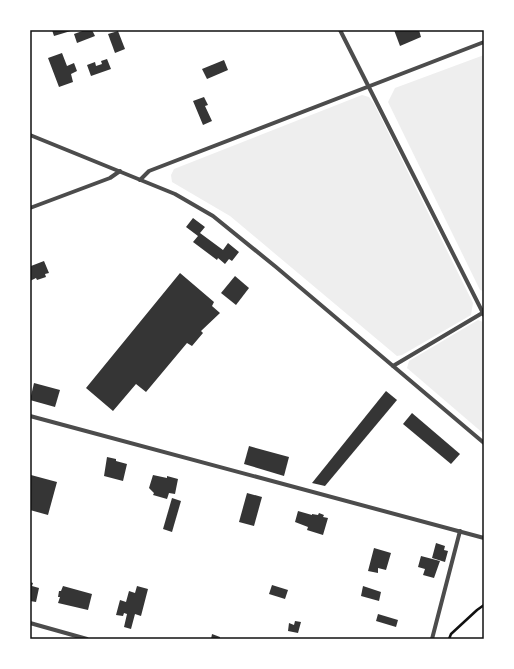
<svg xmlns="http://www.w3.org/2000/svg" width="514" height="669" font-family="'IBM Plex Sans',sans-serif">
<rect width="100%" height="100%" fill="#fff"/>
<g fill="#eee">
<polygon points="484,55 484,291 480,290 388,102 395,88"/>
<polygon points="362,95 369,97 374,104 473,303 471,315 402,355 397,356 230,216 172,182 171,175 174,169"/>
<polygon points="478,320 483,322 484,325 484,434 407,368 409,361"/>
</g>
<g fill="#353535">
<polygon points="52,30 74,30 54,36"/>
<polygon points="85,30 92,30 95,36 77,43 74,34"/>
<polygon points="394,30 419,30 421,37 400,46"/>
<polygon points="118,31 125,49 115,53 108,34"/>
<polygon points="62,53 67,66 74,63 77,71 71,74 73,82 59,87 48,58"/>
<polygon points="107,59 111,69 91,76 87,65 95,62 96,66 102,64 101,61"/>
<polygon points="224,60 228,70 207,79 202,69"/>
<polygon points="204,97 208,105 205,106 212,121 203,125 193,101"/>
<polygon points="193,218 205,227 200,233 223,250 228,243 239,252 232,261 229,259 225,264 218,258 217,260 193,242 198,236 186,227"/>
<polygon points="44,261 49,273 45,274 46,277 37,280 36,278 30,281 30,263 31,266"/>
<polygon points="180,273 214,302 212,306 220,313 201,331 203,333 192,346 187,343 146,392 136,384 113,411 86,388"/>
<polygon points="235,276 249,288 236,305 221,293"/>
<polygon points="34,383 60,390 55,407 30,400"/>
<polygon points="386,391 397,400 325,486 312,483"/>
<polygon points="412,413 460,454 451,464 403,424"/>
<polygon points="249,446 289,457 284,476 244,464"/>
<polygon points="107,457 116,459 116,461 127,464 123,481 104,476"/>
<polygon points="31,475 57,482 48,515 30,510"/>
<polygon points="153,475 167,478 167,476 178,479 175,494 169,493 167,499 153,495 154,493 149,488"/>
<polygon points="247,493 262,497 254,526 239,522"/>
<polygon points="172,498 181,501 172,532 163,529"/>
<polygon points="298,511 312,515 312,514 318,515 319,513 324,515 323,517 328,518 323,535 307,530 308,527 295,522"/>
<polygon points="436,543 445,546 444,550 448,551 445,562 432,558"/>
<polygon points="374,548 391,553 386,570 378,568 378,573 368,571"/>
<polygon points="421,556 440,561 434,578 423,575 425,569 418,567"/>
<polygon points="30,582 33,583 32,586 39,588 36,602 30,601"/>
<polygon points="272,585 288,590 285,599 269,594"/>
<polygon points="63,586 92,594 88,610 58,603 60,597 58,597 59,591 61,591"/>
<polygon points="137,586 148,589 141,616 135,614 131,629 124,627 127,614 124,613 123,616 116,615 120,600 126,602 129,591 135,593"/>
<polygon points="363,586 381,592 379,601 361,596"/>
<polygon points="378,614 398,620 396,627 376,621"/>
<polygon points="295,621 301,622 298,633 288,631 289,623 294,625"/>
<polygon points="212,634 220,637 220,639 211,639"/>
</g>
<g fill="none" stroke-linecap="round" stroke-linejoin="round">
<polyline stroke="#111" stroke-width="2.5" points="449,639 451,634 477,610 484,605"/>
<g stroke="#4c4c4c" stroke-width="4">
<polyline points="340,30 484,315"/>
<polyline points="30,135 175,194 213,216 276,267 484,443"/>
<polyline points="140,180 149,171 484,42"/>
<polyline points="30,208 110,178 120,171"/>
<polyline points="393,366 484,312"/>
<polyline points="30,416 484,538"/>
<polyline points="30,623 87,639"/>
<polyline points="432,639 460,531"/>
</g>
</g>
<rect width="514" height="669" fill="none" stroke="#ffffff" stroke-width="62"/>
<rect x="31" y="31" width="452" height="607" fill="none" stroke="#111" stroke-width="1.5"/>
</svg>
